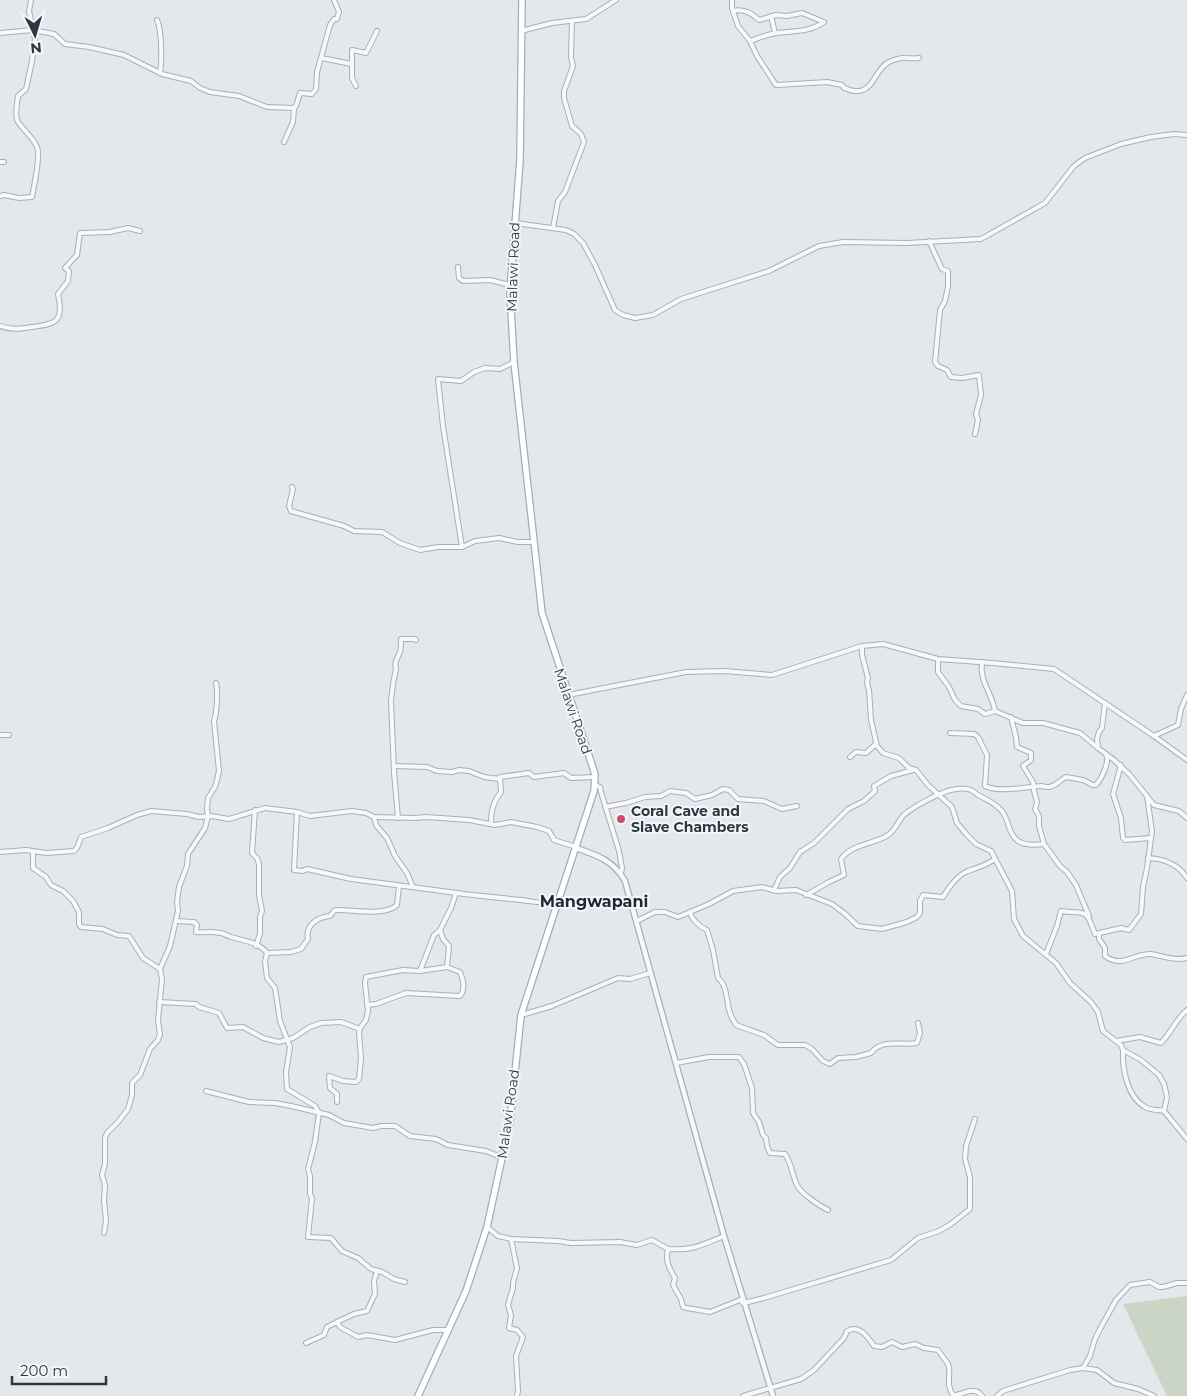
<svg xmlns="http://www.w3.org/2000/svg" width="1187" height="1396" font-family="Montserrat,sans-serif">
<rect width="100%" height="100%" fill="#e4e8ec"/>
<polygon fill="#cbd5c6" points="1187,1296 1187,1396 1167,1396 1123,1304"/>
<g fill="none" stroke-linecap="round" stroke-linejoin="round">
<defs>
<g id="minor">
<path d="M732,0V8L738,26L750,41L757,56L776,85L827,82L842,85L844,88C848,89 851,91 855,91C874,93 875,68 889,62C893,60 902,57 907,58C912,58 914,59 919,58"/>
<path d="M733,11C744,8 752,13 759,20L776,15L787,16L802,13L824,22C810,32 794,31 777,33C768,34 759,38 750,41"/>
<polyline points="771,16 775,33"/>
<path d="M157,20C162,31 162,61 160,73"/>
<polyline points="521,31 552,23 586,19 616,0"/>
<polyline points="0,33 33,30 54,34 65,44 89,47 124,55 162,74 191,81 200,88 210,92 239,96 267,107 294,108"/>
<polyline points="321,58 352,64 352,78 356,86"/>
<polyline points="352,64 352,50 366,53 377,31"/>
<polyline points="284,142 293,122 294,108 296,106 300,93 312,94 316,89 317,72 330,25 334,19 337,19 339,12 334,0"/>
<polyline points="0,162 4,162"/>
<path d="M0,196L4,195L19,198L32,197C34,186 41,156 37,147C34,138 20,127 17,120C15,113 17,104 18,96L26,89L32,61L35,39L29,11L31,0"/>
<polyline points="515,223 566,230 574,234 583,243 595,265 615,310 623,315 635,318 653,315 681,299 769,271 819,246 843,242 907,243 981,239 1045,203 1074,166 1085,158 1121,144 1151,137 1174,134 1187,135"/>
<polyline points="553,228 558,201 565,192 584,142 581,134 572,126 564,98 564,91 573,66 571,57 572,22"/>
<polyline points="929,241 942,269 948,271 948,287 945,301 940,310 935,362 938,366 947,370 951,377 962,378 979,375 981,395 976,414 978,420 975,434"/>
<polyline points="458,267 459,278 463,281 490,280 510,285"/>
<path d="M0,326C12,330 20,329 32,327C57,324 64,321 58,294L68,281L69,271L65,268L77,255L80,233L110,232L128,228L140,231"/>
<polyline points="292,487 293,489 289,506 291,511 344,526 354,531 382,532 400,543 420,550 438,547 462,547 475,541 499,538 518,542 534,542"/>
<polyline points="462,547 443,426 438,379 461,381 474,372 485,368 500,369 514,362"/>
<polyline points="862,646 862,655 868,678 867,683 869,690 871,720 877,746 883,753 899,758 909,768 916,770 928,785 952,807 957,823 967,835 976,844 991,851 1012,891 1014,919 1023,936 1056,963 1070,983 1091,1002 1098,1012 1103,1031 1121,1045 1123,1050 1141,1060 1159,1075 1164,1084 1167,1097 1164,1111 1187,1139"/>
<polyline points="938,659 938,672 949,687 955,700 961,706 978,709 985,714 995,711 1023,723 1043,723 1080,733 1098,748"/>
<path d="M982,662C979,682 992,692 995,711"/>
<polyline points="568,695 686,672 724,671 772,675 862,646 883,644 938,659 992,663 1054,669 1154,736 1187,760"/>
<polyline points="1105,703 1102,728 1099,732 1097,739 1098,748 1114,760 1130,775 1154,805 1179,811 1187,818"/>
<polyline points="1011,717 1016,737 1017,747 1031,753 1031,760 1023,766 1033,782 1034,791 1037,802 1035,809 1039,816 1039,826 1044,844 1060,866 1067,872 1076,885 1089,916"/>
<path d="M950,733L974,734L978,737L987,755L985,786C998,793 1026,787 1041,786C1043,786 1046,787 1049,787C1056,786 1060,780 1066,777L1083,780L1093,785H1096C1102,778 1110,762 1106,754"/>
<polyline points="0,735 9,735"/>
<polyline points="1154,736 1178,725 1181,709 1187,695"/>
<polyline points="850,757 856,752 866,753 876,744"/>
<polyline points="1121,765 1113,794 1121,818 1123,838 1125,840 1151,838"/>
<polyline points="394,766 427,767 437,771 452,772 459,770 469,771 484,777 500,779"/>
<polyline points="595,785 600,787 601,792 619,851 622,868 621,873"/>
<polyline points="605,807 626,803 645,797 661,796 670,791 686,793 695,799 712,795 723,789 729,790 738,799 764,801 782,809 797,806"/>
<polyline points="255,810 252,853 257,858 259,864 259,895 262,911 260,917 260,934 256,946"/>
<path d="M297,812L294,870L303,871L307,869L351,879L472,895L521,900C533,902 545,902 556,907"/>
<polyline points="374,817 376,825 387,838 395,856 407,873 413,887"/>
<path d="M398,818L394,772L391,701L393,684L396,669C394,662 397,659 400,652C401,649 401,643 401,639H415L416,640"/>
<path d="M491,824C491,811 493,802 501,792L500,777L529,773L534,777L564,773L571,778L595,777"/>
<polyline points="0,852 26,850 46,853 74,851 77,848 81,837 108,828 137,815 151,811 187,814 199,817 211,816 229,819 265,808 297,812 310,816 352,811 366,813 374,817 415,818 426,817 469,820 495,825 511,822 537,827 549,831 554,840 576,847"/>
<polyline points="33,852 33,868 46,877 51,885 63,891 73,901 79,912 79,924 81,927 103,929 117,935 129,936 143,958 160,969"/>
<path d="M1148,858C1165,859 1178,864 1187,878"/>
<polyline points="774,890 780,877 790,868 800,852 814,843 848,809 864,801 875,791 874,786 891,776 913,770"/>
<path d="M806,895L829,882L844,875L841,859C853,843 873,845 888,835C895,831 897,823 902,817C910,808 926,801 937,795C946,791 961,786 971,790C974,791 977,795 980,796C989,801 995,803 1002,811C1009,820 1008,834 1018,841C1024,845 1036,845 1044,844"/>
<path d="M690,912C691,919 700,927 707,930L713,950L718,978C728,986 726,1002 730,1013C731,1017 734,1021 736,1025L764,1035L778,1045H805L812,1049L823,1061L830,1064L838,1058L856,1057L871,1053C882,1038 901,1046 917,1043L920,1033L918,1023"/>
<path d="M176,921L194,922L197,925L196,932C204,933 212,931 220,933C224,933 227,936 231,937C244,941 259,942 267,953L291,952L301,949L308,939C305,926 317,917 330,916L335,910C352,909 384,917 397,905L399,886"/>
<path d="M637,921L655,912H665L678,917L709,904L733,891L762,887L776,891L796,890L832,904L844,913L858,926L882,929L907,922L917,917L920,913V901L923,895L943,897C949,887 958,875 968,871C977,868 987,865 995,859"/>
<polyline points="440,930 443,939 449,946 447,967"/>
<path d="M1099,934V939L1105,948V956C1123,969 1133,953 1151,954C1163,956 1174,961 1187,958"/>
<polyline points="267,953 265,961 267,978 275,988 280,1021 290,1047 286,1072 287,1089 315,1106 319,1113 315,1142 308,1169 310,1176 310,1194 312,1198 308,1237 331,1238 342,1251 358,1258 371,1269 382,1272 394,1279 405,1282"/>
<path d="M1046,954L1057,926L1061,911C1086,915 1085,906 1095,934L1121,928L1129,930L1141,914L1143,887L1147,868L1152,831L1147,796"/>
<polyline points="420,971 434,935 440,930 451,908 456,893"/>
<polyline points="159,1002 196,1004 199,1007 219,1013 227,1028 243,1027 263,1038 279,1042 293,1038 310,1027 321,1023 341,1022 360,1029"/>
<polyline points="521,1015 552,1006 618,978 630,979 650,973"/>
<path d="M1116,1041L1140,1037L1161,1043C1171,1033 1176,1019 1187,1010"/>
<path d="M1123,1050C1122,1068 1127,1097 1145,1107C1150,1110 1158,1110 1164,1111"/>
<path d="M676,1063L709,1057H739L744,1064L752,1088L753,1113L759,1122L763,1135L766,1138L767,1146L770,1153L785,1154C792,1164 792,1175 797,1185C800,1193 820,1206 828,1210"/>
<polyline points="206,1091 249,1102 275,1103 291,1106 329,1115 344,1123 373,1128 381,1126 395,1126 410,1136 436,1139 448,1145 486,1151 503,1158"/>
<path d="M337,1102V1094L330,1088L329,1076L343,1081L356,1082L359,1079L361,1058L359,1033L360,1028L366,1020L368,1011L365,983L366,977L403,970L420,971L447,967L460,972C463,980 466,989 460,996L406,993L376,1004L367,1005"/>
<polyline points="487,1227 498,1236 511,1239 558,1241 571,1243 620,1242 637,1245 652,1240 668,1249"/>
<path d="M104,1233L106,1221L104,1200L105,1185L102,1175L105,1164V1138L107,1133L118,1122L128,1109L132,1095V1083L140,1075L150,1049L158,1040L160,1034L158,1020L162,979L160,969L170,946L178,911L177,901L179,887L187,866L188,854L205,828L208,816L207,809L208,798L215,787L217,780L219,771L214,721C217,713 218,691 216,683"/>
<path d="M724,1236C702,1245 692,1251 668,1249C665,1261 669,1268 675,1278L673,1285L681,1299L683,1307L687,1308L710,1312L740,1300L744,1304"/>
<polyline points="511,1239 517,1268 513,1283 513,1288 508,1305 511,1315 509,1328 517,1330 523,1337 516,1356 518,1391 517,1396"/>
<polyline points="744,1303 764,1298 891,1260 918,1238 939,1231 951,1224 970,1209 970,1177 965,1159 966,1146 975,1119"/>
<polyline points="337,1322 340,1327 358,1337 367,1335 395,1340 433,1330 449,1330"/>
<polyline points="306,1343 324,1335 327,1327 337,1322 354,1314 367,1311 375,1294 374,1281 377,1271"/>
<polyline points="1083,1368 1097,1370 1114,1383 1138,1389 1154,1396"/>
<path d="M743,1396L801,1379L814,1370L844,1338L847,1331C859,1324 868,1337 874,1346L882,1347L892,1342L902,1347L915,1344L924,1348L938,1350C941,1355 945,1359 948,1364C952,1371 945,1385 953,1395C964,1395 974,1385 982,1396"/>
<polyline points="997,1396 1003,1391 1070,1370 1083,1368 1090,1356 1095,1339 1100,1329 1116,1300 1130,1285 1150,1282 1159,1287 1163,1287 1177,1283 1187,1283"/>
</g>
<path id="tertiary" d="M576,848C597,855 614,861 625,881L724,1236L773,1396"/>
<polyline id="primary" points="418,1396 466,1291 487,1227 510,1121 521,1015 594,791 595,775 593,768 542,613 514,362 510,291 520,160 522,0"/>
</defs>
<use href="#minor" stroke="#a9afb6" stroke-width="6"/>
<use href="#tertiary" stroke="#a9afb6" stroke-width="7"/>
<use href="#primary" stroke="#a4adb7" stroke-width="8"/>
<use href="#minor" stroke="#f7f8fa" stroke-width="4"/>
<use href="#tertiary" stroke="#f7f8fa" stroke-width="4.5"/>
<use href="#primary" stroke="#fff" stroke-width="5.5"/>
</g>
<circle fill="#cb4f6d" stroke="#f4f7f9" stroke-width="2" cx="621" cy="819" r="5"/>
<g text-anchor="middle" stroke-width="4" stroke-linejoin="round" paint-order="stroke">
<g font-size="14" fill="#2c3744" stroke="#f4f7f9">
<text transform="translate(513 267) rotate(-88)" y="5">Malawi Road</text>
<text transform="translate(573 711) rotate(71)" y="5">Malawi Road</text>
<text transform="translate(508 1114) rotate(-82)" y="5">Malawi Road</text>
</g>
<g font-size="14" font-weight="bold" fill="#2c3744" stroke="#f4f7f9" text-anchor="start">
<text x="631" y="816">Coral Cave and<tspan x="631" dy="16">Slave Chambers</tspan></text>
</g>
<g font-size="16" font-weight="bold" fill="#1e2835" stroke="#f4f7f9">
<text x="594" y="907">Mangwapani</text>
</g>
</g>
<g transform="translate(35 35) rotate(175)" stroke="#f4f7f9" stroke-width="4" paint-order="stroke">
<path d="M0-4L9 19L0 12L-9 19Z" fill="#2c3744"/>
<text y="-8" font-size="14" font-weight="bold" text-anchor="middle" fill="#2c3744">N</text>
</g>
<path d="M12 1376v8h94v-8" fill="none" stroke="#2c3744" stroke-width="2.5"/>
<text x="20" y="1376" font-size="15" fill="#2c3744" stroke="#f4f7f9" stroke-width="4" paint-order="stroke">200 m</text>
</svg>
